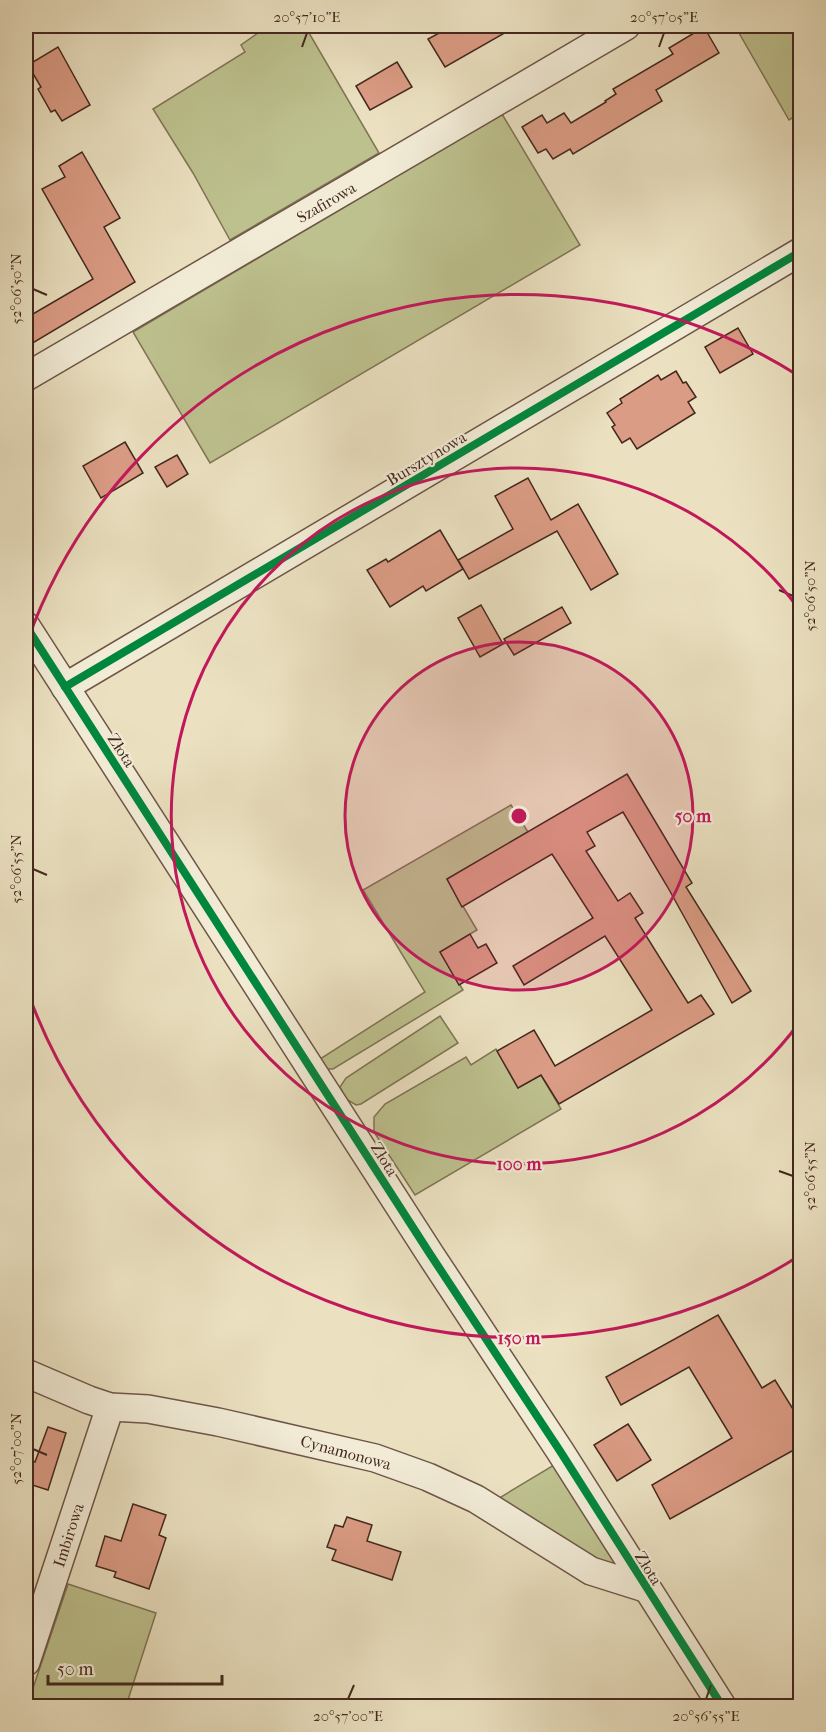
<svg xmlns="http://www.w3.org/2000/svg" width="826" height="1732" font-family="'IM FELL French Canon',serif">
<rect width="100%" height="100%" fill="#ebe1c1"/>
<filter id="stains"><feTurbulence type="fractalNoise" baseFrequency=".00333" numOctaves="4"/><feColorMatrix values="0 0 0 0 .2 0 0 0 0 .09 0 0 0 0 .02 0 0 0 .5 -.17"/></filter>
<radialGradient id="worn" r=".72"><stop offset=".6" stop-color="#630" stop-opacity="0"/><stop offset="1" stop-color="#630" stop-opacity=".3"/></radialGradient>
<g fill="#bdc18e" stroke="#807456" stroke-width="1.5">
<polygon points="268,26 305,26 379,153 230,240 193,173 153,109 245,52 241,45"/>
<polygon points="735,26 800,26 800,113 789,120"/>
<polygon points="502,114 580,245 210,463 133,332"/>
<polygon points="511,805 528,832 447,879 477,930 440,952 463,990 333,1069 325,1069 320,1059 425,992 363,890"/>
<polygon points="440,1016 458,1043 361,1104 356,1105 346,1099 340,1087 346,1078"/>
<polygon points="496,1049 518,1088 541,1075 561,1109 415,1195 374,1132 374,1117 385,1104 466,1057 471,1065"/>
<polygon points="554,1465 616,1562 608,1567 491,1503"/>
<polygon points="68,1584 156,1613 126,1706 27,1706"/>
</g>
<g fill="#db9c85" stroke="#44281e" stroke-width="1.5">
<polygon points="452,26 517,26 445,67 428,39"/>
<polygon points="704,27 719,53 656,90 662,101 573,154 570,149 553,159 546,149 538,153 522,127 542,115 547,123 564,113 571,123 606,102 605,101 616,94 613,89 673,54 669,48"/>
<polygon points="58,47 90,105 62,121 55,110 51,112 38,89 41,87 28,65"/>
<polygon points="397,62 412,87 370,110 356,86"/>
<polygon points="82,152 120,218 104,227 135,282 26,347 26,318 93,279 42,189 65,177 59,166"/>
<polygon points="738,328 753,354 720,373 705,347"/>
<polygon points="676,371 683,383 686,382 696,397 688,402 695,413 637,449 630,438 622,443 612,427 615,425 607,413 622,403 620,399 658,375 661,380"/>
<polygon points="125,442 143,473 101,498 83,466"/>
<polygon points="177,455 188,474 167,487 155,467"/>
<polygon points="528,478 551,520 578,504 618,574 591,590 557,531 469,579 458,560 513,529 495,496"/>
<polygon points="440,530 463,569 426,591 423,586 390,607 367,570 386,559 388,562"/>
<polygon points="481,605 503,644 480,657 458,618"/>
<polygon points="562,607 571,623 514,655 504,639"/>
<polygon points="627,774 692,883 686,887 751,991 732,1003 667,886 623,812 587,832 595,846 586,851 618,901 630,893 643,913 635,918 688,1003 701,995 714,1014 559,1104 541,1075 518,1088 497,1051 534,1030 555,1066 652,1010 605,936 524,985 513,966 593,918 552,854 462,907 447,879"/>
<polygon points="470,934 478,948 486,944 497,963 459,985 440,952"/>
<polygon points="718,1315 762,1388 775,1380 801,1422 801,1446 670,1519 652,1485 732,1438 689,1367 621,1405 606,1377"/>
<polygon points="628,1424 651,1460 617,1481 594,1445"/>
<polygon points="48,1427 66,1433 48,1490 26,1483 26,1459 35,1462"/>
<polygon points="133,1504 166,1515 159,1535 166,1538 149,1589 114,1577 116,1572 96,1566 105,1536 121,1541"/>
<polygon points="347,1517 372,1525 367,1541 401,1552 392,1580 332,1560 336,1550 327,1547 335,1525 343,1527"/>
</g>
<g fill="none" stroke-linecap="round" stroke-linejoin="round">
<defs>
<g id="minor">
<polyline points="26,377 626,26"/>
<polyline points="26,626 430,1254 560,1451 722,1706"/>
<polyline points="65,687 800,252"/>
<polyline points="26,1373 89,1400 110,1407 148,1409 218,1422 375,1458 428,1477 476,1499 591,1571 645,1588"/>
<polyline points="26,1662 110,1407"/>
</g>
</defs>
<use href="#minor" stroke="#6e5647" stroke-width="30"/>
<use href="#minor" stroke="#f2ecd7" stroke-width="27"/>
<defs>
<g id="cycleway">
<polyline points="26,626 430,1254 560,1451 722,1706"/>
<polyline points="65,687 800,252"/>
</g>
</defs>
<use href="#cycleway" stroke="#f2ecd7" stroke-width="11"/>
<use href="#cycleway" stroke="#00873e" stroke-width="8"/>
</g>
<path fill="none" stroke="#44281e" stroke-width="2" d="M302,47L307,33M659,47L664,33M33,289L47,295M779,590L793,596M33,869L47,875M779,1171L793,1176M33,1449L47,1455M348,1699L354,1685M706,1699L711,1685"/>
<circle cx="519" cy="816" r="174" fill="#c2185b" fill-opacity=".12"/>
<g fill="none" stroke="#c2185b" stroke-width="3">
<circle cx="519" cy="816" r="174"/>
<path d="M799 1023A348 348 0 1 1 799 609"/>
<path d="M799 1256A522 522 0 0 1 27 990M27 642A522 522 0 0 1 799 376"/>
</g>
<g text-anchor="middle" stroke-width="4.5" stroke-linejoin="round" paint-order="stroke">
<g font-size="16" fill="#44281e" stroke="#f2ecd7">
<text transform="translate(326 202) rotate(-30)" y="6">Szafirowa</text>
<text transform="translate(426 458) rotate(-31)" y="6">Bursztynowa</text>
<text transform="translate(122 750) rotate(57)" y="6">Złota</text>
<text transform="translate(385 1159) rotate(58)" y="6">Złota</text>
<text transform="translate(346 1452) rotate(15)" y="6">Cynamonowa</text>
<text transform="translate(68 1535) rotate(-72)" y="6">Imbirowa</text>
<text transform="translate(649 1568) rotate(58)" y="6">Złota</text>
</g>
</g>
<circle cx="519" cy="816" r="9" fill="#c2185b" stroke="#f2ecd7" stroke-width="3"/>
<g font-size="18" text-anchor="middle" font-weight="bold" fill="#c2185b" stroke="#f2ecd7" stroke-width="4.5" stroke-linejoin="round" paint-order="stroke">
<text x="693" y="822">50 m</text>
<text x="519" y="1170">100 m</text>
<text x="519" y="1344">150 m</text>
</g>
<rect width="826" height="1732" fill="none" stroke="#ebe1c1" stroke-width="66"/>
<path d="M48 1675v9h174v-9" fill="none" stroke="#44281e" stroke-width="3"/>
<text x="57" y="1675" font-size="18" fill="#44281e" stroke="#f2ecd7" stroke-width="4.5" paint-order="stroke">50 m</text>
<rect x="33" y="33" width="760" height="1666" fill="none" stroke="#44281e" stroke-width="2"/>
<g font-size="15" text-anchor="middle" fill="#44281e">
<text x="307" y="22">20°57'10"E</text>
<text x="664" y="22">20°57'05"E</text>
<text transform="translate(16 289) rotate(-90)" y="5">52°06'50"N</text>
<text transform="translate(810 596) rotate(-90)" y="5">52°06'50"N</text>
<text transform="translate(16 869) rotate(-90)" y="5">52°06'55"N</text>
<text transform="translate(810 1176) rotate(-90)" y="5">52°06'55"N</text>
<text transform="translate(16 1449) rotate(-90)" y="5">52°07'00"N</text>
<text x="348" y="1721">20°57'00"E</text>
<text x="706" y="1721">20°56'55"E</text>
</g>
<rect width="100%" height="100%" filter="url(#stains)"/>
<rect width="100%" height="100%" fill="url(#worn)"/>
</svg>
